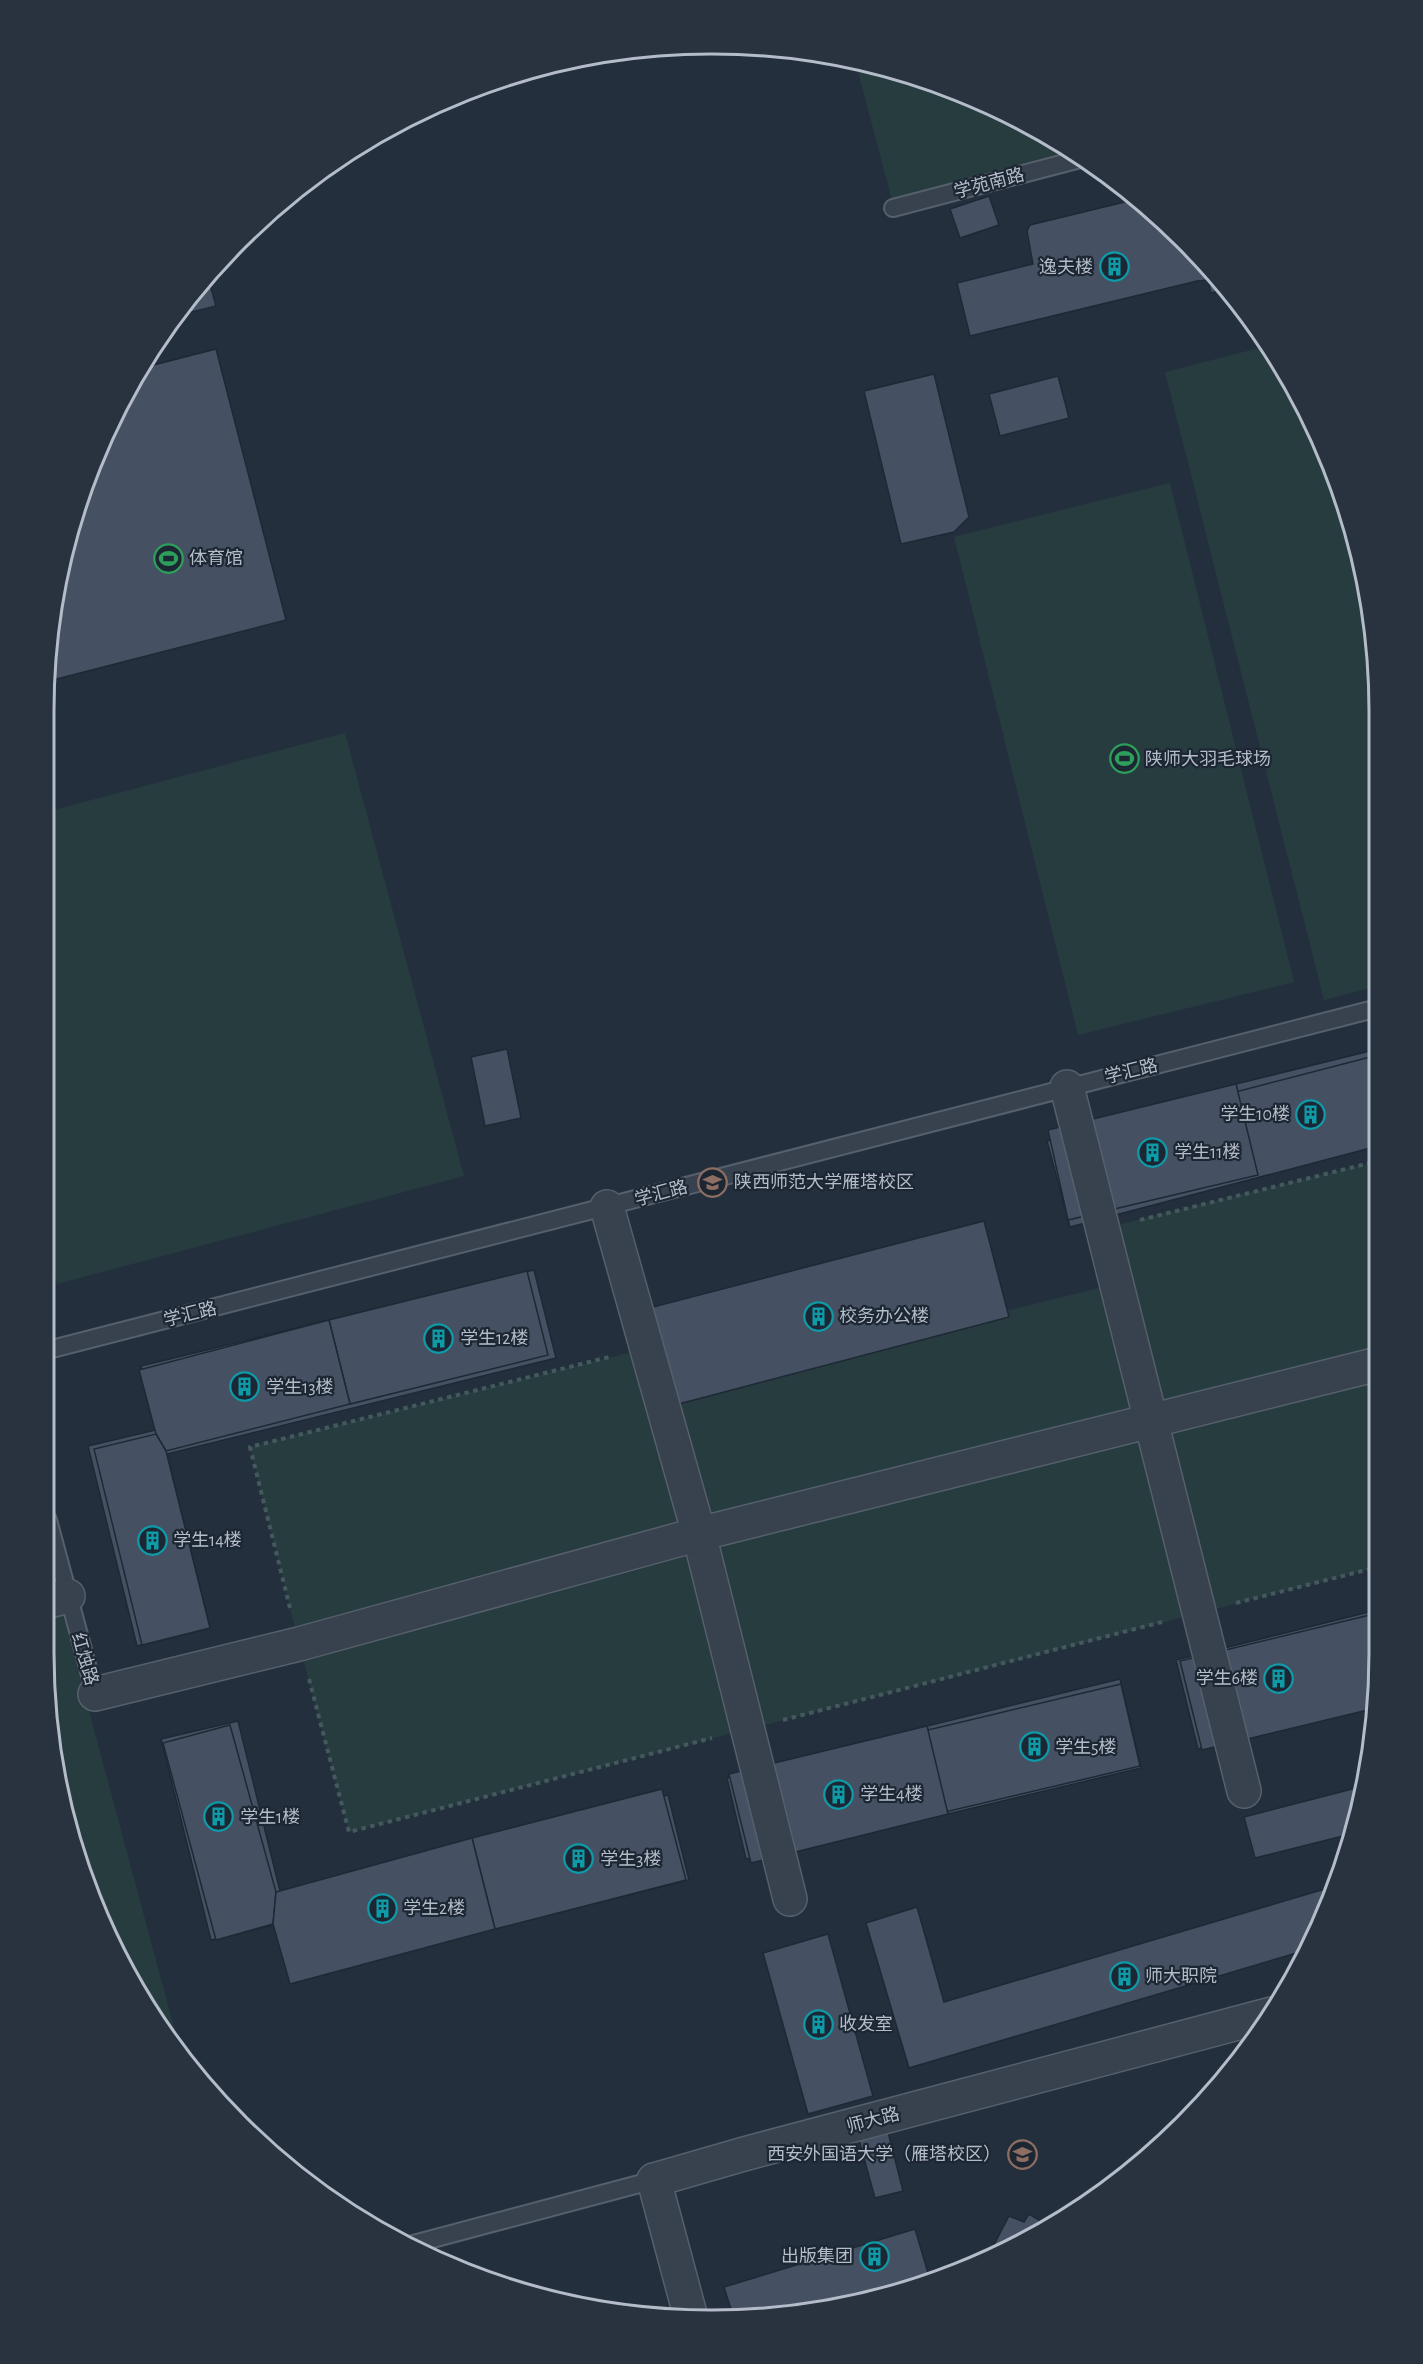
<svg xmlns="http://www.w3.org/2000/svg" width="1423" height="2364" font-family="'Alegreya Sans','Noto Sans SC',sans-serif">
<rect width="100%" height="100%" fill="#242f3e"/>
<g fill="#263c3f">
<polygon points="870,65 967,94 1078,154 893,204 857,68"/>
<polygon points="1267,346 1290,378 1357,538 1378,667 1378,986 1324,1000 1165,372"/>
<polygon points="1170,483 1294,982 1078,1035 954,537"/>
<polygon points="345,733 464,1176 57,1284 47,1247 46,812"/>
<polygon points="1378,1161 1378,1567 349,1832 299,1644 250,1447 648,1348 660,1397 1115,1284 1101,1229"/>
<polygon points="63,1614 183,2061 113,1948 79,1867 49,1740 49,1617"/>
</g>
<g fill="#455162" stroke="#1f2835" stroke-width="1.5">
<polygon points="989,196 999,225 960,238 950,209"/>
<polygon points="1133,200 1213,271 1227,289 1211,293 1208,280 1197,281 970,336 957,283 1033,264 1027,231 1030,225"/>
<polygon points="208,277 216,306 176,316"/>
<polygon points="216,349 286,620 45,682 45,667 79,496 142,368"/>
<polygon points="934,374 969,517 954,532 901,544 864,391"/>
<polygon points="1058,376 1069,418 1000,436 989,394"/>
<polygon points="507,1049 521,1118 485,1126 471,1057"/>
<polygon points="1378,1049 1378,1145 1258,1175 1236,1084"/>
<polygon points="1378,1055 1378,1146 1070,1227 1047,1141"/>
<polygon points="1236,1084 1258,1175 1068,1220 1048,1130"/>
<polygon points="984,1221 1009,1317 652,1411 626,1314"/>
<polygon points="534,1270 556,1358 167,1454 210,1628 137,1646 88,1446 156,1430 141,1366"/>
<polygon points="527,1271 548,1355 350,1404 329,1320"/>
<polygon points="329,1320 350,1404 166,1451 156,1434 139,1370"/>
<polygon points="156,1434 166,1451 210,1628 142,1645 94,1449"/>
<polygon points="1378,1610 1378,1650 1369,1612"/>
<polygon points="1369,1612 1378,1650 1376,1705 1198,1749 1176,1660"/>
<polygon points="1378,1613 1378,1697 1376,1708 1202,1750 1180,1661"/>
<polygon points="1120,1679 1141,1768 948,1814 927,1726"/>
<polygon points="1121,1684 1140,1766 746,1859 727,1778"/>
<polygon points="238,1721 280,1891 668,1795 689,1880 296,1978 282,1923 211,1940 161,1739"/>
<polygon points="230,1725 276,1892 273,1924 216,1940 163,1743"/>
<polygon points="927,1726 948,1814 751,1863 729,1774"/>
<polygon points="1360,1787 1351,1834 1255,1858 1244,1817"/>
<polygon points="662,1789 686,1880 495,1929 472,1838"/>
<polygon points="472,1838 495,1929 290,1984 273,1924 276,1892"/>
<polygon points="1335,1886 1303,1951 909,2068 866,1923 917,1907 944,2002"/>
<polygon points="828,1934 873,2096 808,2114 763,1953"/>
<polygon points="888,2132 903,2191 875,2198 859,2140"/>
<polygon points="1029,2214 1049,2226 1007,2251 986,2260 1009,2216 1024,2222"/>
<polygon points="915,2229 931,2283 799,2315 734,2319 724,2287"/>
</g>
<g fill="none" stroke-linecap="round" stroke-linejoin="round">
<defs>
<g id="service">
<polyline points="893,208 1084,158"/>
<polyline points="48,1350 1378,1008"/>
<polyline points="48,1520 95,1694"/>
<polyline points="406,2246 654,2180"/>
</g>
<g id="minor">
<polyline points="1067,1087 1244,1791"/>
<polyline points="607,1207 699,1534 790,1899"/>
<polyline points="49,1601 68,1596"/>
<polyline points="95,1694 299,1644 699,1534 1378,1364"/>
<polyline points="654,2180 691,2318"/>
</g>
<polyline id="tertiary" points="654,2180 744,2154 1272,2014"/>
</defs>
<use href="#service" stroke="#565f6c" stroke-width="20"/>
<use href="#minor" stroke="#565f6c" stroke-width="36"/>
<use href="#tertiary" stroke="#565f6c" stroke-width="36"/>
<g stroke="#44595c" stroke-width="4" stroke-dasharray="4.5 4.5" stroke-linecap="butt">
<polyline points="1140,1220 1378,1161"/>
<polyline points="1236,1603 1378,1567"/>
<polyline points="290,1608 250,1447 609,1357"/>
<polyline points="309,1679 349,1832 712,1738"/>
<polyline points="783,1720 1162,1622"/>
</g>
<use href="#service" stroke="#38414e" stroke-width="16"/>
<use href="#minor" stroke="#38414e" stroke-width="33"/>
<use href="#tertiary" stroke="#38414e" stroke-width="33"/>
</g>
<defs>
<symbol id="building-ring" viewBox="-11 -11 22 22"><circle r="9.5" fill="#1d2633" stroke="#0f9aa8" stroke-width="1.5"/><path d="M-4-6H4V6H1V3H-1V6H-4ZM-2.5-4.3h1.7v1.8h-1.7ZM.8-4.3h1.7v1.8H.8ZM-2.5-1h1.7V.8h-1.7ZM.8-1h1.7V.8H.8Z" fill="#0f9aa8"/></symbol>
<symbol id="stadium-ring" viewBox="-11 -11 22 22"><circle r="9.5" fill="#1d2633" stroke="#2e9e5b" stroke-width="1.5"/><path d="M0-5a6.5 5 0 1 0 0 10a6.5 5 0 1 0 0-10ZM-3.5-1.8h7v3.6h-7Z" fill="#2e9e5b"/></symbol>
<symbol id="university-ring" viewBox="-11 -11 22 22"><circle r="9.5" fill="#1d2633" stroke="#8d6e63" stroke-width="1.5"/><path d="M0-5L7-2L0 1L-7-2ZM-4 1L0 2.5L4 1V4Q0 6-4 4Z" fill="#8d6e63"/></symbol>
</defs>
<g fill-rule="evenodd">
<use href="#building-ring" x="1098" y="250" width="33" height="33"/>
<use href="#stadium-ring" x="152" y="542" width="33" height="33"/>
<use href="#stadium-ring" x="1108" y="742" width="33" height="33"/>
<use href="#building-ring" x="1294" y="1098" width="33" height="33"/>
<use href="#building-ring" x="1136" y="1136" width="33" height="33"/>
<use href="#university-ring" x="696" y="1166" width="33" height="33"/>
<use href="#building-ring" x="802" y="1300" width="33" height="33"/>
<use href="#building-ring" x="422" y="1322" width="33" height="33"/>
<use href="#building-ring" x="228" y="1370" width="33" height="33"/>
<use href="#building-ring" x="136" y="1524" width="33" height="33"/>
<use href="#building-ring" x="1262" y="1662" width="33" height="33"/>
<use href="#building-ring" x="1018" y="1730" width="33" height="33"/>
<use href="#building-ring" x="822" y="1778" width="33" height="33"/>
<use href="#building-ring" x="202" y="1800" width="33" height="33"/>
<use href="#building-ring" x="562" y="1842" width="33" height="33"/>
<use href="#building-ring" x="366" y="1892" width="33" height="33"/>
<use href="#building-ring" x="1108" y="1960" width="33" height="33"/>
<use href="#building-ring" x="802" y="2008" width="33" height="33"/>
<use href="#university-ring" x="1006" y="2138" width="33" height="33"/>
<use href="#building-ring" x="858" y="2240" width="33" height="33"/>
</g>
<g text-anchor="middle" stroke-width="4.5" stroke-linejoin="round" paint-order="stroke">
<g font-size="18" fill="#b4bcc9" stroke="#1d2633">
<text transform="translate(989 183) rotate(-15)" y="6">学苑南路</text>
<text transform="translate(1131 1071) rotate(-14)" y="6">学汇路</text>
<text transform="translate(661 1193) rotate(-15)" y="6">学汇路</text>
<text transform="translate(190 1314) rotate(-14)" y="6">学汇路</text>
<text transform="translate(85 1659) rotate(74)" y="6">红烛路</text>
<text transform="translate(873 2120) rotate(-15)" y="6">师大路</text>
</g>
<g font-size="18" fill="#b4bcc9" stroke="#1d2633" text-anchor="start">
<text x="1093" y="273" text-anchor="end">逸夫楼</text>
<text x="189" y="564">体育馆</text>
<text x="1145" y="765">陕师大羽毛球场</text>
<text x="1290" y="1120" text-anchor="end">学生10楼</text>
<text x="1174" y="1158">学生11楼</text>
<text x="734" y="1188">陕西师范大学雁塔校区</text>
<text x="839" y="1322">校务办公楼</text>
<text x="460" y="1344">学生12楼</text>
<text x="266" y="1393">学生13楼</text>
<text x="173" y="1546">学生14楼</text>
<text x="1258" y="1684" text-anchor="end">学生6楼</text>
<text x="1055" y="1753">学生5楼</text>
<text x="860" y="1800">学生4楼</text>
<text x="240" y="1823">学生1楼</text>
<text x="600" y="1865">学生3楼</text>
<text x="403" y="1914">学生2楼</text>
<text x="1145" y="1982">师大职院</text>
<text x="839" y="2030">收发室</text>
<text x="1001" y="2160" text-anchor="end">西安外国语大学（雁塔校区）</text>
<text x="853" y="2262" text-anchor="end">出版集团</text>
</g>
</g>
<path d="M0 0H1423V2364H0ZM711 54H712A657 657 0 0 1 1369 711V1653A657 657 0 0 1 712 2310H711A657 657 0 0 1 54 1653V711A657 657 0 0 1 711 54Z" fill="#29323f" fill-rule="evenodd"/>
<path fill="none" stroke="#b4bcc9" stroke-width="3" d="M711 54H712A657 657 0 0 1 1369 711V1653A657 657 0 0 1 712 2310H711A657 657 0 0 1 54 1653V711A657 657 0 0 1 711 54Z"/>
</svg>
